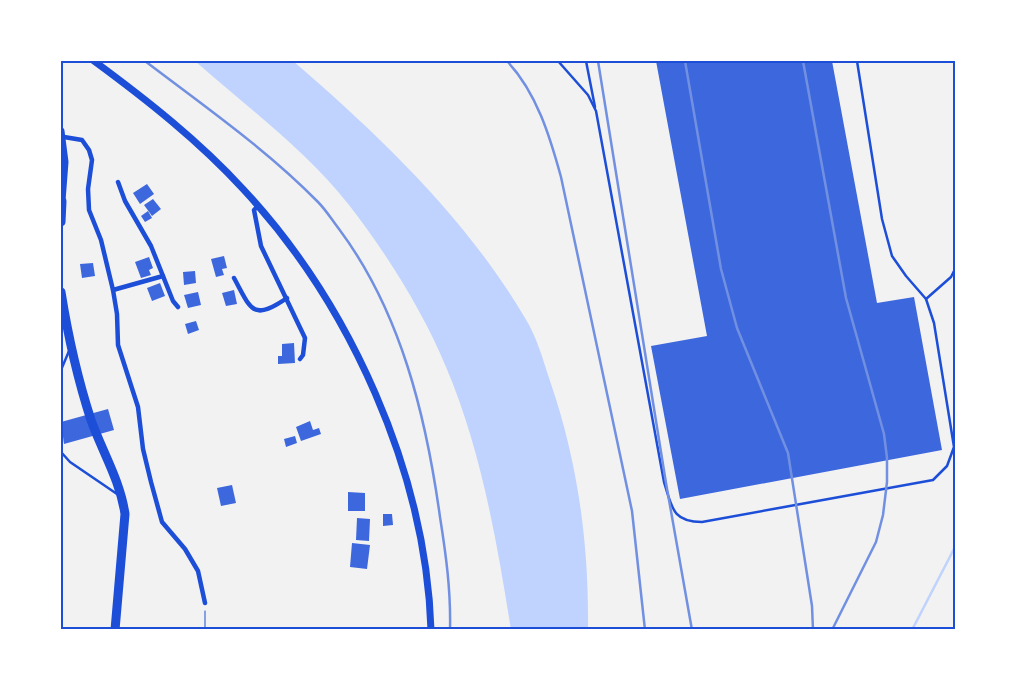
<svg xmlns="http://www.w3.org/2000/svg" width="1017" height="691" font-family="Montserrat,sans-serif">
<rect width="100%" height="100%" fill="#f2f2f2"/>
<path fill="#bfd3fe" d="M195,61H293C380,136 466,218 525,318C537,337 543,360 550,381C578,462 589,544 588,630H511C497,542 481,449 446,367C424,313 385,251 349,205C306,150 247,107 195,61Z"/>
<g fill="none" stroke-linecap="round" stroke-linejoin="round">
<polyline stroke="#bfd3fe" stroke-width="2.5" points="912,630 956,545"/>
</g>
<g fill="#3d67dc">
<polygon points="656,61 832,61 877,303 914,297 942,450 680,499 651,346 707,336"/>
<polygon points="147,184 154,194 140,204 133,193"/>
<polygon points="153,199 161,209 152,216 144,205"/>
<polygon points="148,211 152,218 145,222 141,216"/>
<polygon points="224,256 227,268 222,269 224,275 216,277 211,259"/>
<polygon points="149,257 153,268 149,270 151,275 141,278 135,262"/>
<polygon points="93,263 95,276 82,278 80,264"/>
<polygon points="195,271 196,283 184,285 183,272"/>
<polygon points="160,283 165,296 152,301 147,288"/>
<polygon points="234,290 237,304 226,306 222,293"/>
<polygon points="198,292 201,305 188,308 184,295"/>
<polygon points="196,321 199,330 188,334 185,324"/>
<polygon points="294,343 295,363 278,364 278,356 282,356 282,344"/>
<polygon points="108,409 114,430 64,444 61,422"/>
<polygon points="310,421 313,430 319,428 321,434 301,441 296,427"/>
<polygon points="295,436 297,443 286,447 284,439"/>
<polygon points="232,485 236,503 221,506 217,488"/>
<polygon points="348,492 365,493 365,511 348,511"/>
<polygon points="383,514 392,514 393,525 383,526"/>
<polygon points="357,518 370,519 369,541 356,540"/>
<polygon points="352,543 370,545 367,569 350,567"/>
</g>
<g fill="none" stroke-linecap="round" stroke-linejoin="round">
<polyline stroke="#1d4ed8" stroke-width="1" points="205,630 205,611"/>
<g stroke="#1d4ed8" stroke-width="2.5">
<path d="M558,61L588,95L596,111L664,482C672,507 672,522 702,522L933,480L947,466L954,447L934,323L926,299L906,276L892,256L882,219L857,61"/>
<polyline points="586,61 595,107"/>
<polyline points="926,299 951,277 956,267"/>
<polyline points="61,370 69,351"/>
<polyline points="61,452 70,462 117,494"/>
</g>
<g stroke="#1d4ed8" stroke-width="4.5">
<polyline points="64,137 82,140 89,150 92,160 88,189 89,210 101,240 113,290 117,314 118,345 138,407 143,449 151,482 162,522 185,549 198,571 205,603"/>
<polyline points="118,182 125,201 151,246 173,301 178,307"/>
<polyline points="258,206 254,210 261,246 305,338 303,355 300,359"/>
<path d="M234,278C251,309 252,322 287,298"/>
<polyline points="113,290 163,276"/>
</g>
<g stroke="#1d4ed8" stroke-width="7">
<path d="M94,61C147,100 199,141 243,189C350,304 426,472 431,630"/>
<polyline points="61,131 65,162 62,201"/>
</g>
<g stroke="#1d4ed8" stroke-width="9">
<polyline points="61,222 62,201"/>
<path d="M61,292C68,336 77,377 91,420C102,451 120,480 125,514L115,630"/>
</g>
<g stroke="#7290e2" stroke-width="2.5">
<path d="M145,61C204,106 266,149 318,202C326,210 332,220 339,229C401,312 426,416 440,517C446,555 451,591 450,630"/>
<path d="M507,61C537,93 550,137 561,177L632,511L645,630"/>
<polyline points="598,61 666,483 692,630"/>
<polyline points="685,61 721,269 737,328 788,453 812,606 813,630"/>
<polyline points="803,61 846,298 884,434 887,458 887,482 883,515 876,542 832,630"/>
</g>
</g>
<rect width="1017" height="691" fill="none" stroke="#ffffff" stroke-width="125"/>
<rect x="62" y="62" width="892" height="566" fill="none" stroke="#1d4ed8" stroke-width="2"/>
</svg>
